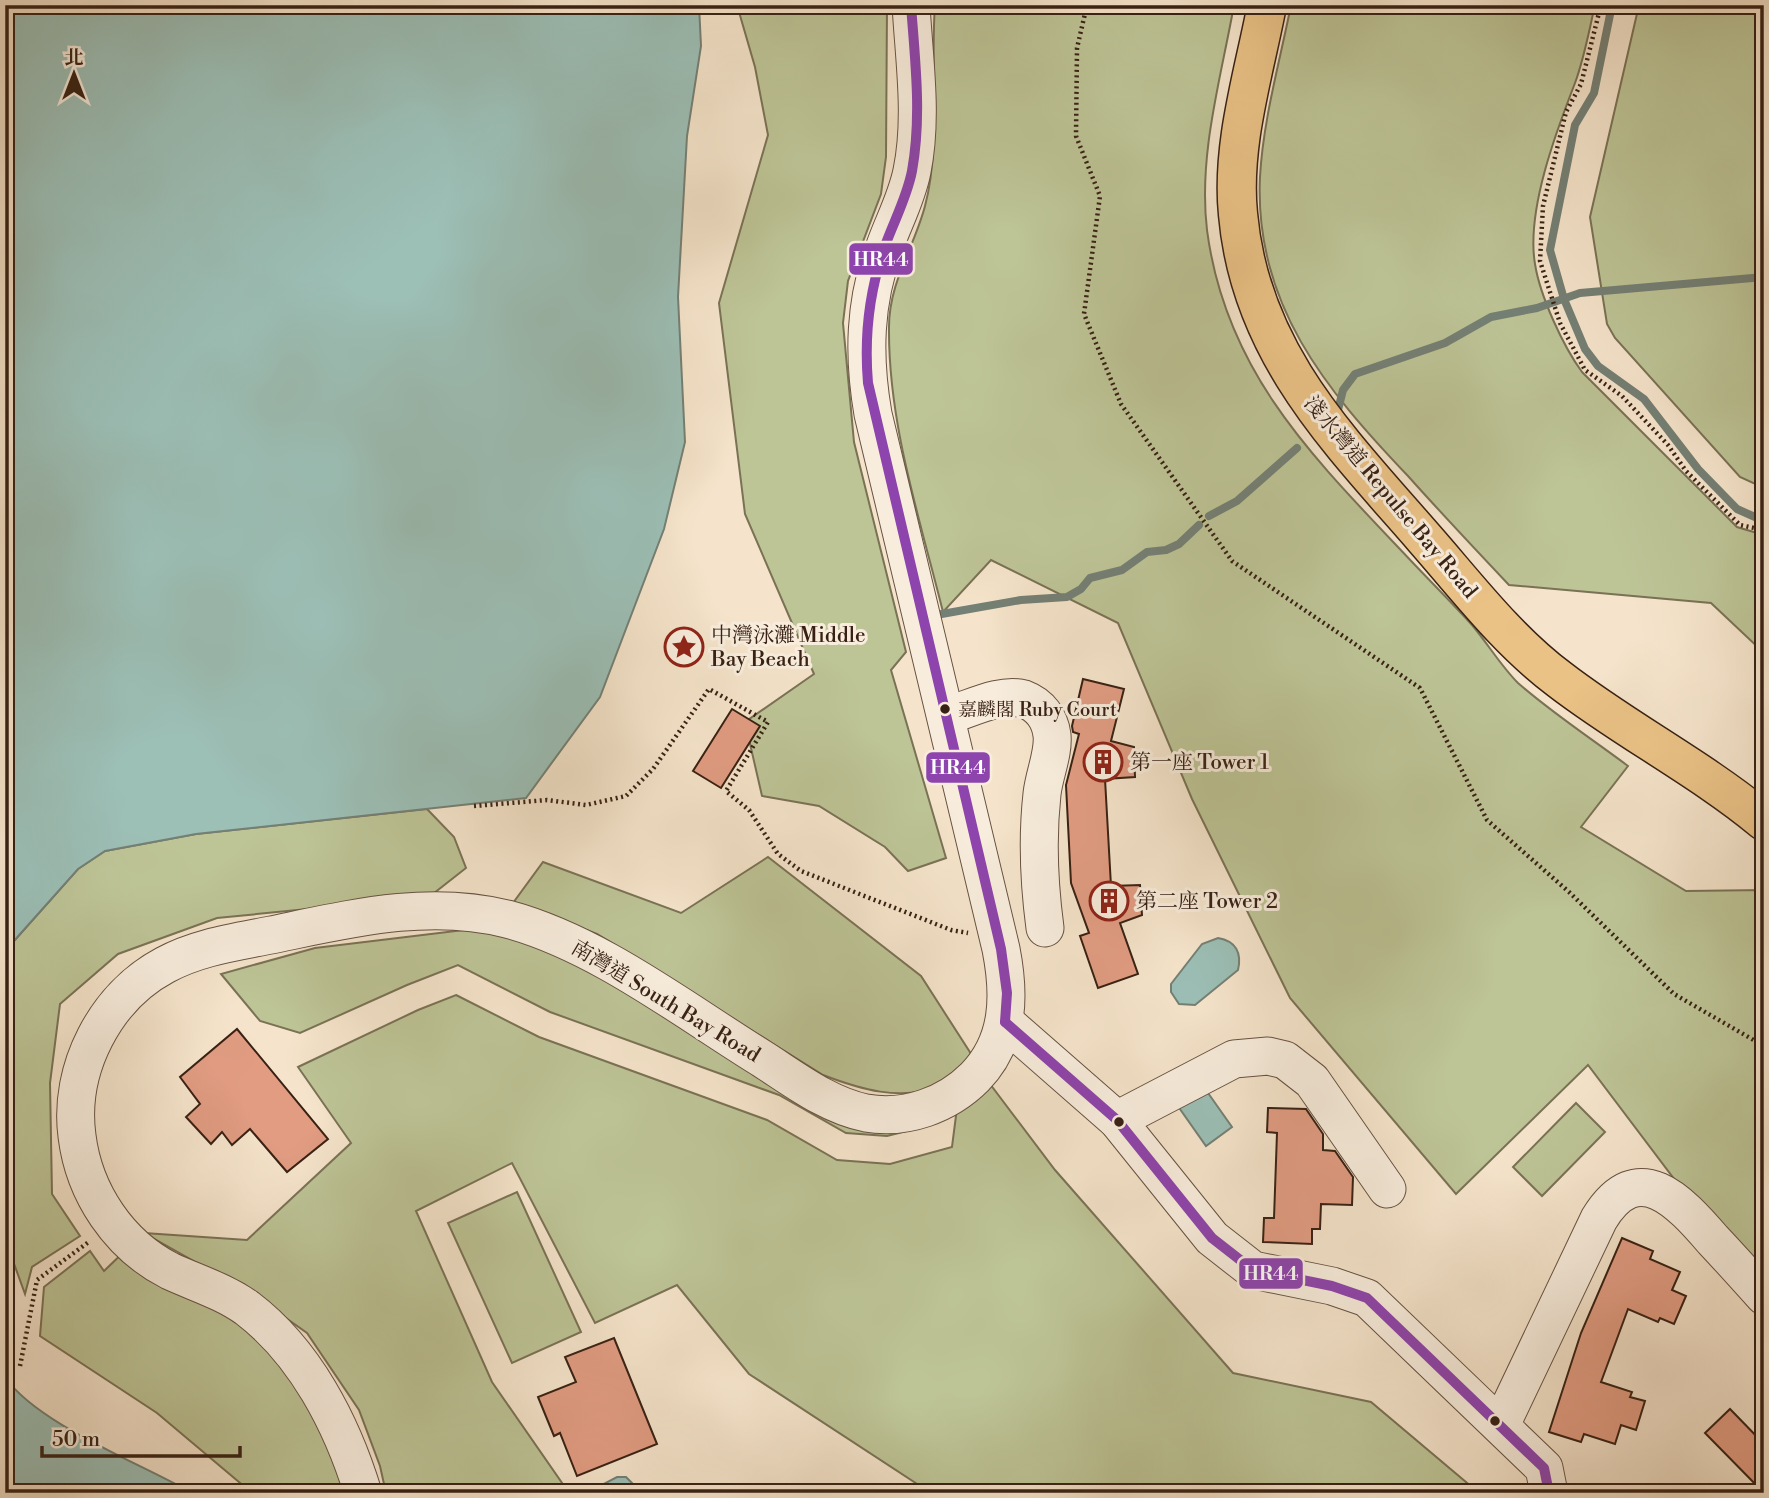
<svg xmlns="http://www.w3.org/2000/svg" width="1769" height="1498" font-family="'Libre Bodoni','Noto Serif TC',serif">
<rect width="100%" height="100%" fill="#f5e4cb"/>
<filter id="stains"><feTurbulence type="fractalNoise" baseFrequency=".00286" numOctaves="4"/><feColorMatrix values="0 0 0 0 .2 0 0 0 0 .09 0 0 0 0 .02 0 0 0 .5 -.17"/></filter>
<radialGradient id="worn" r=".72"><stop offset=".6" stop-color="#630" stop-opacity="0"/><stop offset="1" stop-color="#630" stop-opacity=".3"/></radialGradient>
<g fill="#bdc496" stroke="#7a7255" stroke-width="2">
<polygon points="737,5 887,5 886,157 881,194 848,281 843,323 854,442 906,652 891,670 946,858 908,871 885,847 819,806 762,796 745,722 814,674 745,514 719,303 768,135 755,67"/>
<path d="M935,5H1234C1221,78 1198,155 1207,230C1226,376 1318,462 1414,564C1433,584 1453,604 1472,625C1488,644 1501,666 1518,683C1552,713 1592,739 1628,766L1581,827L1686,891L1764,890V1298L1588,1065L1456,1194L1290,998L1192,799L1118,623L991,560L943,612C920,519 888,424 889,327C889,282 914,248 925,206C941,147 930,67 935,5Z"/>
<path d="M1291,5H1595C1589,31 1584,59 1575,83C1556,132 1526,211 1535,264C1540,296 1563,346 1582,372L1737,527L1764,535V653L1711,603L1509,585C1475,549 1441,513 1408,476C1326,390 1254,304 1260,177C1263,120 1280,61 1291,5Z"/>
<polygon points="1639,5 1764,5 1764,488 1740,477 1615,338 1607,324 1590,217"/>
<polygon points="427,809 454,837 466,868 429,897 217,918 118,954 60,1004 50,1083 52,1194 80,1236 32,1267 25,1294 9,1250 5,1221 5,951 78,869 105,851 196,834"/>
<path d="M768,857L921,976L975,1060C964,1068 952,1079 939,1085C903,1103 857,1088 823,1075L597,934L513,903L543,862L681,913Z"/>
<polygon points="497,926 919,1128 887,1136 846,1133 779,1095 550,1012 458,965 407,985 300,1033 260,1021 221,974 315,948"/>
<polygon points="456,995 539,1037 767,1120 837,1160 890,1164 952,1147 958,1100 990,1084 1055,1170 1233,1373 1371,1402 1479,1493 931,1493 749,1374 677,1285 595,1323 512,1163 416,1211 492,1382 569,1493 386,1493 380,1466 359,1410 307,1333 252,1294 144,1233 247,1240 351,1143 298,1067 418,1010"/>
<polygon points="1576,1103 1605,1132 1542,1196 1513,1167"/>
<polygon points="517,1192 581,1332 512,1363 448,1223"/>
<polygon points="130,1246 243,1309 367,1493 252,1493 157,1413 40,1336 44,1287 90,1251 104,1271"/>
</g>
<g fill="#9cbfb6" stroke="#748075" stroke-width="2">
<polygon points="5,5 699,5 701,46 687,136 678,297 685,442 664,529 600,697 526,798 196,834 105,851 78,869 5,951"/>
<path d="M1218,938C1236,941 1242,953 1238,970L1195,1005L1179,1004L1171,992V984L1202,944Z"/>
<polygon points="1201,1083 1232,1127 1206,1146 1175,1102"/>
<path d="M5,1377C37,1424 142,1464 192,1493H5Z"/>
<polygon points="617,1477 626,1477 642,1493 597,1493 594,1489"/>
</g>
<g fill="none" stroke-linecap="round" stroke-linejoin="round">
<g stroke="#748075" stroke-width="8">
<polyline points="1612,5 1594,93 1575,125 1550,250 1564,299 1585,349 1598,366 1644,399 1698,469 1737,509 1764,521"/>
<polyline points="1338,410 1343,390 1355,374 1445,343 1491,317 1537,308 1580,293 1764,277"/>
<polyline points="1209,516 1237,501 1297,448"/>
<polyline points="936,615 1021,600 1067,597 1081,589 1090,578 1122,570 1147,552 1166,550 1179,544 1199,525"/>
</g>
</g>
<g fill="#e19c82" stroke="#382114" stroke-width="2">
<polygon points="1083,679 1124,689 1111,741 1134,747 1135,777 1105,779 1111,886 1140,885 1142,915 1120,923 1138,974 1098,988 1080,936 1089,933 1071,883 1066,785 1079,734 1073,732 1072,726"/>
<polygon points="732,709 760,726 721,788 693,771"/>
<polygon points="237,1029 328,1139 287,1172 250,1129 232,1145 222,1132 211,1144 186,1117 200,1104 180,1077"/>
<polygon points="1268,1108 1306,1109 1323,1134 1323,1150 1335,1151 1353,1177 1352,1205 1321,1204 1320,1229 1312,1229 1312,1244 1263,1242 1264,1218 1274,1218 1277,1133 1267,1132"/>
<polygon points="1622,1238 1653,1251 1650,1259 1680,1272 1672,1290 1686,1296 1674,1324 1660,1318 1658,1322 1628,1309 1601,1382 1632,1392 1630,1397 1645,1401 1636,1430 1621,1425 1615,1444 1584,1434 1581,1442 1549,1432 1581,1333"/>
<polygon points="614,1338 657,1444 577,1476 560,1433 554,1436 538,1397 576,1382 565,1357"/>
<polygon points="1730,1409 1764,1444 1764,1493 1705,1433"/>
</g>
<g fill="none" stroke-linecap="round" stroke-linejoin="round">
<defs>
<g id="minor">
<path d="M946,716C968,710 1001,692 1024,699C1040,705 1050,719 1052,735C1054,753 1044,775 1042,794C1037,839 1039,883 1045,928"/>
<polyline points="1005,1022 1117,1120 1212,1238 1253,1270 1332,1286 1367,1298 1544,1468 1549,1493"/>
<polyline points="1117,1120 1234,1059 1268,1056 1285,1060 1312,1081 1387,1189"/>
<path d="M1501,1425L1599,1219C1638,1155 1680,1202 1713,1240C1730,1258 1747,1277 1764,1296"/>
<path d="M363,1493C342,1424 305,1352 247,1308C223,1291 196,1283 170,1271C119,1245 84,1193 77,1136C68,1069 105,997 165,965C198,947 236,942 271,935C349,919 428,899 507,919C597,943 682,1009 761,1058C794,1079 827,1105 866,1113C906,1120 947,1105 975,1077C1010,1041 1010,995 1001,949L873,414C863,356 864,302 885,246C894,221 907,197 912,171C923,117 914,59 911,5"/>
</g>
<path id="major" d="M1267,5C1254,73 1231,145 1238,214C1250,352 1338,439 1424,538C1467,587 1507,640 1559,679C1625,730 1700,768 1764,821"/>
</defs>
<use href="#minor" stroke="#675242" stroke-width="39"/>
<use href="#major" stroke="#382114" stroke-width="41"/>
<g stroke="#382114" stroke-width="4.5" stroke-dasharray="2 3.5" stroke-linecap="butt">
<polyline points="1087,5 1077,48 1076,136 1100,196 1084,314 1121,404 1232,561 1420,688 1487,820 1569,892 1674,994 1764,1046"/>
<polyline points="1601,5 1581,84 1566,112 1543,206 1540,261 1560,323 1585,370 1622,396 1668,445 1686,471 1740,525 1764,530"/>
<polyline points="474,806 547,800 586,805 626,796 653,769 709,689 768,722 726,791 749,810 778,854 801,871 951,930 968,933"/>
<polyline points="20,1366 37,1280 90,1241"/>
</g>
<use href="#minor" stroke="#f8eddd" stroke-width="37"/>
<use href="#major" stroke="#eac286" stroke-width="38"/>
<defs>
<g id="bus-1">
<path d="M911,5C915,60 922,116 912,171C907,197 894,221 885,246C869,291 864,336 868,383L1001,949L1007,993L1005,1022"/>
<polyline points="1005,1022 1117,1120 1212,1238 1253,1270 1332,1286 1367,1298 1544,1468 1549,1493"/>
</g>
</defs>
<use href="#bus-1" stroke="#f8eddd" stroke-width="16"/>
<use href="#bus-1" stroke="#8e44ad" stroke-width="10"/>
</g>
<defs>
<symbol id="sight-ring" viewBox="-11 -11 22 22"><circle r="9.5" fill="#f8eddd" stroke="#8f2418" stroke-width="1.5"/><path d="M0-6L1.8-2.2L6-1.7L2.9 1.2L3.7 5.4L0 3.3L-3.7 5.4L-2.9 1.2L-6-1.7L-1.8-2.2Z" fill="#8f2418"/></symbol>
<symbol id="building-ring" viewBox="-11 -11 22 22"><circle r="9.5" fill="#f8eddd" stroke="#8f2418" stroke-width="1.5"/><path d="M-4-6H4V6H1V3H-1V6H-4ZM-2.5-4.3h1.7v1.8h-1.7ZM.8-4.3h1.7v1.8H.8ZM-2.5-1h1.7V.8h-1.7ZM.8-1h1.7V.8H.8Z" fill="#8f2418"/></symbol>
</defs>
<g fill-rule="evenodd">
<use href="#sight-ring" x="662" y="625" width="44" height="44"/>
<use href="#building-ring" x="1081" y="740" width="44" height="44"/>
<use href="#building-ring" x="1087" y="879" width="44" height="44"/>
</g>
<g fill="#382114" stroke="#f8eddd" stroke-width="2.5">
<circle cx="945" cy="709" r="6"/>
<circle cx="1119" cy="1122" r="6"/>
<circle cx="1495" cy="1421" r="6"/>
</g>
<g text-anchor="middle" stroke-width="6" stroke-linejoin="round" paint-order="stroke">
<g font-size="19" fill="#382114" stroke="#f8eddd" text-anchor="start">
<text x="958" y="716">嘉麟閣 Ruby Court</text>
</g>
<g font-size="21" fill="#382114" stroke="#f8eddd">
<text transform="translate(1391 497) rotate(50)" y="7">淺水灣道 Repulse Bay Road</text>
<text transform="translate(666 1001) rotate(31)" y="7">南灣道 South Bay Road</text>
</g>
<g font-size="21" fill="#382114" stroke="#f8eddd" text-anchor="start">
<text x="711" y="642">中灣泳灘 Middle<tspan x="711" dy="24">Bay Beach</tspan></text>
<text x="1130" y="769">第一座 Tower 1</text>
<text x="1136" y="908">第二座 Tower 2</text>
</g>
</g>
<g stroke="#f8eddd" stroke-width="2.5">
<rect x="848" y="242" width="66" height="34" rx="7" fill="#8e44ad"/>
<rect x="925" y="751" width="66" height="33" rx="7" fill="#8e44ad"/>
<rect x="1238" y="1257" width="66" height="33" rx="7" fill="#8e44ad"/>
</g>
<g font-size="19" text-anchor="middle" font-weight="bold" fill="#fff">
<text x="881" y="266">HR44</text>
<text x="958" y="774">HR44</text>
<text x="1271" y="1280">HR44</text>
</g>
<rect width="1769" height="1498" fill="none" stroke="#f5e4cb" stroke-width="28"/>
<rect x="7" y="7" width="1755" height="1484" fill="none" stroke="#382114" stroke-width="3.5"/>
<rect x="14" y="14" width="1741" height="1470" fill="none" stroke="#382114" stroke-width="2"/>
<g transform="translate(74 74)" stroke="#f8eddd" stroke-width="5" paint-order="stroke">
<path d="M0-5L12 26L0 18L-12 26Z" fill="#382114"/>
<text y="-10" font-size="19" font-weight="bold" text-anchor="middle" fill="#382114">北</text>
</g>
<path d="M42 1446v10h198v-10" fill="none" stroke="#382114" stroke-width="3.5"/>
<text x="52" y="1446" font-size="21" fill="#382114" stroke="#f8eddd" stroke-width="5" paint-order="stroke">50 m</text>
<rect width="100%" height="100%" filter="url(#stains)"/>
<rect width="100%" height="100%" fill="url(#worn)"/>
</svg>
